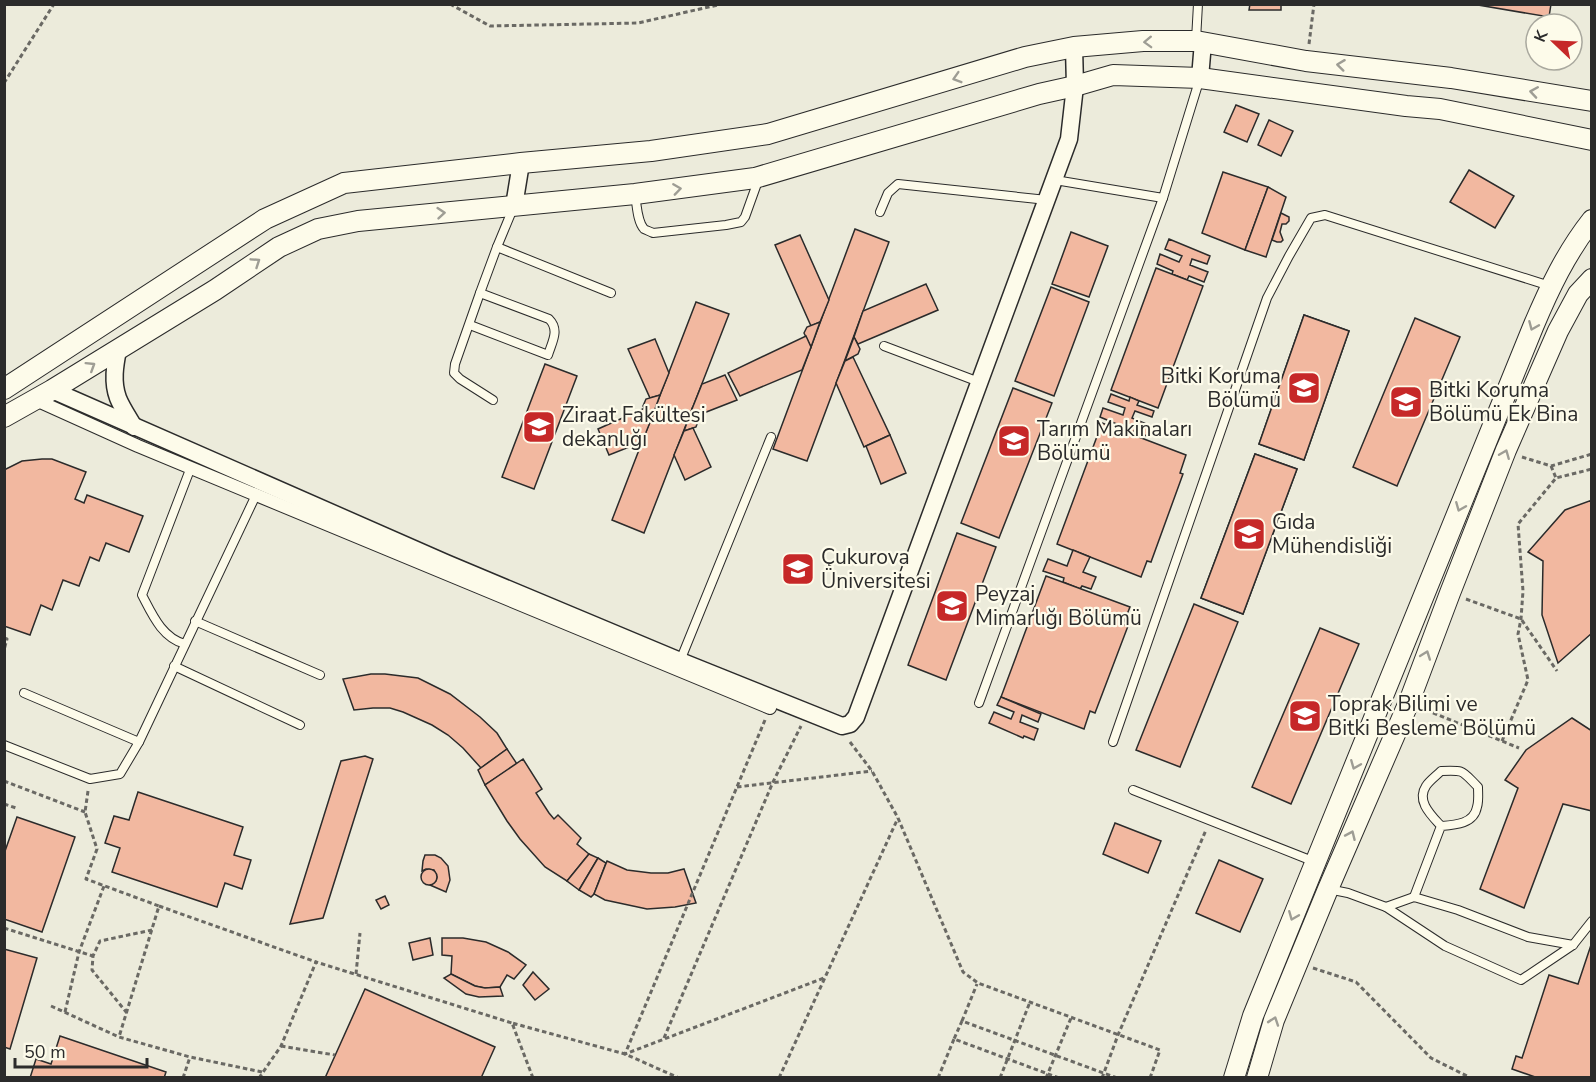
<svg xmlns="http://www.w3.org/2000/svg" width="1596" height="1082" font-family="'Nunito Sans',sans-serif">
<rect width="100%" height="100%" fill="#fdfbea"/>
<path fill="#ecebdb" stroke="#74746e" stroke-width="1.5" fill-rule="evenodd" d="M5,5H1591V1077L5,1078ZM1536,24H1572V60H1536Z"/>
<g fill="#f2b8a0" stroke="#2b2b2b" stroke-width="1.5">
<polygon points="1250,4 1281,4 1281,10 1249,10"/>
<polygon points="1472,4 1551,4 1549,17"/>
<polygon points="1236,105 1259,114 1247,142 1224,132"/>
<polygon points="1269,120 1293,131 1281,156 1258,145"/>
<polygon points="1469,170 1514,196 1495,228 1450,202"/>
<polygon points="1223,172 1268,187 1245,250 1202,233"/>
<polygon points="1268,187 1286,197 1266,257 1245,250"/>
<polygon points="1281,213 1289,217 1289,221 1286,224 1282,224 1280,232 1283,240 1281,242 1277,242 1272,240"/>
<polygon points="855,229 889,242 807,461 773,449"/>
<polygon points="1071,232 1108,246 1089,297 1052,284"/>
<polygon points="800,235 829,300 820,322 811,326 775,245"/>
<polygon points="1169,239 1210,256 1207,264 1192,259 1190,265 1208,272 1204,282 1189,276 1187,280 1172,274 1173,271 1157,264 1160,254 1179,262 1182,256 1165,249"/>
<polygon points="1156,268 1203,286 1158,408 1111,390"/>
<polygon points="926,284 938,310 858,344 854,337 863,311"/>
<polygon points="1051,287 1089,302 1054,396 1015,381"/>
<polygon points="696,302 729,314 644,533 612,520"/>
<polygon points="1304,315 1349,331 1304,460 1259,444"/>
<polygon points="1304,315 1349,331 1304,460 1259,444"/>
<polygon points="1415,318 1460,337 1397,486 1353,467"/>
<polygon points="820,322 811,347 804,333 807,327"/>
<polygon points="806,336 811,347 802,370 740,396 728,373"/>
<polygon points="854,337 860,349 858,354 845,361"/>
<polygon points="655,339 669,373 660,395 650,398 628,349"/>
<polygon points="853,357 890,435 864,447 836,383 845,361"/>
<polygon points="545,364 577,376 534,489 502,477"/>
<polygon points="725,375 737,400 696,416 692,409 702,384"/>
<polygon points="1013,388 1052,403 999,538 961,523"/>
<polygon points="1111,394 1129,401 1130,397 1139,401 1137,405 1154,411 1152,417 1135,411 1132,418 1151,426 1147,436 1134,431 1133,434 1118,429 1119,425 1100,417 1103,408 1123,415 1125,408 1108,402"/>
<polygon points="660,395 651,420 643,406 646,399"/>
<polygon points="645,408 651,420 642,442 609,455 598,429"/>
<polygon points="692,409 698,421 696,427 684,431"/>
<polygon points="1102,423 1186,455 1180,473 1183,474 1151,562 1147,561 1141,577 1057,544"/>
<polygon points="693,428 711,467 685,480 674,455 684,431"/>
<polygon points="890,435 906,473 881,484 866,446"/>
<polygon points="1255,454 1297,469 1243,614 1201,598"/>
<polygon points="1255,454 1297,469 1243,614 1201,598"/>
<polygon points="42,459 52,459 86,472 75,499 84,503 87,495 143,516 129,552 106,543 99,561 90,557 79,586 63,580 52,610 41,605 30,635 4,626 4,470 22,461"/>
<polygon points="1592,500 1592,633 1558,663 1542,615 1543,561 1528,552 1565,510"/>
<polygon points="957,533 996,547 946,680 908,665"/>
<polygon points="1073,550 1090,557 1083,572 1096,577 1091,589 1082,586 1080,589 1063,582 1064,578 1043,571 1048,559 1067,566"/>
<polygon points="1046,576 1130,607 1123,624 1128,626 1095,713 1090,711 1084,729 1001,697"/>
<polygon points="1194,604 1238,622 1180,767 1136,750"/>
<polygon points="1320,628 1359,644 1291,804 1252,787"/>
<polygon points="371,674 385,674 418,678 450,694 480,717 497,733 507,749 481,768 463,748 448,735 432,725 403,712 390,708 373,708 354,710 343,679"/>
<polygon points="1001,697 1041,714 1038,722 1022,715 1020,722 1038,729 1034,740 1024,736 1023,738 989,723 994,712 1011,719 1014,712 997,705"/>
<polygon points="1572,718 1592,731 1592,811 1563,804 1524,908 1480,889 1518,788 1505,780 1526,750"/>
<polygon points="507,749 517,764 485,785 478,770"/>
<polygon points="365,756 373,759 323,918 290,924 341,761"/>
<polygon points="523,759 542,789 536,793 549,813 554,819 558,815 581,838 577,844 589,854 567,881 545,867 520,839 507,821 485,785"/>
<polygon points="138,792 243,827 234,855 251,860 242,889 225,883 217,907 112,872 120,848 105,843 114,816 129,820"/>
<polygon points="17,817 75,837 42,932 4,919 4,854"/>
<polygon points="1115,823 1161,841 1148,873 1103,854"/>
<polygon points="589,854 598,858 579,890 567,881"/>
<polygon points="425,855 435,855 441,858 448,866 450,880 446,892 430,885 436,881 437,877 434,870 426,869 422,871 423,861"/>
<polygon points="598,858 606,863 594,894 591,897 579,890"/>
<polygon points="1219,860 1263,879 1240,932 1196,913"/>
<polygon points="607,861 627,870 651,873 668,873 684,869 696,903 675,907 647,909 605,900 594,894"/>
<circle cx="429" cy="877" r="8"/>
<polygon points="385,896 389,905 381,909 376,900"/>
<polygon points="430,938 433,955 413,960 409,943"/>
<polygon points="442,938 463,938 486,942 508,952 526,965 514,979 507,975 500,987 485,988 475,986 451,974 452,956 442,955"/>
<polygon points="1592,942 1592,1078 1538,1078 1512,1069 1516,1056 1522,1058 1549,975 1578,984"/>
<polygon points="4,949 37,958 10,1049 4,1047"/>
<polygon points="533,972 549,989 535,1000 523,985"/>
<polygon points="451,974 475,986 485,988 500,987 503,996 479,997 466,994 444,978"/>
<polygon points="365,989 495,1047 481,1078 325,1078"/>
<polygon points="60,1036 166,1072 164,1078 30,1078 36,1059 51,1064"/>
</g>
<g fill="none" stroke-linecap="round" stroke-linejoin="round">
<defs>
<g id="service">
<polyline points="1196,40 1198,4"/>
<polyline points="1055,180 1163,198 1200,78"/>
<path d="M635,195C637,205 637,221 644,229C646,230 651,232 653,233L726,225L741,222L745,217L759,178"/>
<polyline points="514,206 497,247 611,293"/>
<polyline points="880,212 888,193 898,184 1047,200"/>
<polyline points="480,293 455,364 454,373 460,379 493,400"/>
<path d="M470,325L548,355C552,342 560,330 549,319L480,293L497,247"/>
<polyline points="884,346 979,382"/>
<polyline points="195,621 320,675"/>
<path d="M185,644C162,638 152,614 142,595L191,467"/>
<polyline points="680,661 771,437"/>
<polyline points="174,666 300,725"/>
<polyline points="24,693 139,742"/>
<polyline points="979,703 1163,198"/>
<polyline points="1113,742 1267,298 1289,256 1311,218 1325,215 1550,286"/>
<polyline points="4,745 90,779 120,774 139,742 256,495"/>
<polyline points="1133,790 1315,862"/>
<polyline points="1328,889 1348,893 1386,907 1445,946 1521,980 1573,945 1592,921"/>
<path d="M1414,897L1441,826C1431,815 1416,801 1426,786C1429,781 1436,776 1441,771C1465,770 1461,770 1478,787C1478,793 1479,801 1477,807C1474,824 1455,825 1441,826"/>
<polyline points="1386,907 1414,897 1458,910 1528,937 1573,945"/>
</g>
<polyline id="pedestrian" points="36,400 138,446 770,708"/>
<g id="minor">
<polyline points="1200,78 1203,42"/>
<polyline points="514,206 521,163"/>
<path d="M118,350C115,365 112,382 118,398C122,408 129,418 134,427"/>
<polyline points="52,390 446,563 680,661 842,726 850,724 856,717 1069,139 1075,86 1074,47"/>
</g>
<g id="tertiary">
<polyline points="4,389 265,219 344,183 521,163 651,151 768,134 1025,57 1074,47 1143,41 1196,41 1306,61 1451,78 1592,101"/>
<polyline points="4,417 52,390 215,290 279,247 318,229 358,221 635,194 755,178 1039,94 1075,86 1113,75 1200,78 1406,106 1440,109 1592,140"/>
<path d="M1234,1078L1253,1016L1533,327C1549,289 1566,253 1592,220"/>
<polyline points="1257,1078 1274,1020 1328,889 1409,702 1450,593 1506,450 1558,331 1578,294 1592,279"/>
</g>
</defs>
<use href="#service" stroke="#2b2b2b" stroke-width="10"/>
<use href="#pedestrian" stroke="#2b2b2b" stroke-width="14"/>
<use href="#minor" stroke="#2b2b2b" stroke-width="19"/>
<use href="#tertiary" stroke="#2b2b2b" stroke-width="22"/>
<g stroke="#6a6964" stroke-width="3" stroke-dasharray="4.5 3" stroke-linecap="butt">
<polyline points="450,4 490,26 638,23 722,4"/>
<polyline points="1309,44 1314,4"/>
<polyline points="4,83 54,4"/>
<polyline points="1522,457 1551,466 1592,454"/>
<polyline points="1551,466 1556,478"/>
<polyline points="1466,599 1521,619 1557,671"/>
<polyline points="4,638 7,639 4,650"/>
<polyline points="1426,710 1519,748"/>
<polyline points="765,720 625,1054 824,978"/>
<polyline points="1502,741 1528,680 1518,634 1521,619 1523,591 1518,524 1556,478 1592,469"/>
<polyline points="850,742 872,771 898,818 963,972 978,983 1160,1050 1150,1078"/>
<polyline points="4,781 85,812"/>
<polyline points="737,787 872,771"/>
<polyline points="88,791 85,812 97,849 86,879 159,906 119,1037"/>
<polyline points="4,804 16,808"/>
<polyline points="159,906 316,962"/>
<polyline points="4,928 93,956"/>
<polyline points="1313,968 1356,982 1431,1058 1471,1078"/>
<polyline points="356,974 360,933"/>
<polyline points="51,1006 119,1037 190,1057 262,1072"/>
<polyline points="65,1012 79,952 104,886"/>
<polyline points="127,1013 92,970 93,956 100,941 152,930"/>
<polyline points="962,1021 977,984"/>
<polyline points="664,1038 773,782 801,726"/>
<polyline points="281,1046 335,1055"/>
<polyline points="183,1078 190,1057"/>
<polyline points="259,1078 281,1046 316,962 512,1023"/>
<polyline points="533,1078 512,1023 625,1054 679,1078"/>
<polyline points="779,1078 898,818"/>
<polyline points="938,1078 954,1039"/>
<polyline points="1000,1078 1030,1002"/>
<polyline points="1046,1078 1071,1018"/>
<polyline points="1059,1078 954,1039 962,1021 1117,1078"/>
<polyline points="1102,1078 1118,1035 1206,830"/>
</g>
<use href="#service" stroke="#fdfbea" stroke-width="8"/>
<use href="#pedestrian" stroke="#fdfbea" stroke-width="12"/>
<use href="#minor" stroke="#fdfbea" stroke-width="16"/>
<use href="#tertiary" stroke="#fdfbea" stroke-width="20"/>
</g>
<defs><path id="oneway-chevron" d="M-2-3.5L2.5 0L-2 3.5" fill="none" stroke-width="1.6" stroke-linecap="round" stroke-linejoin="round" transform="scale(1.5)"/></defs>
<g stroke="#9e9d94">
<use href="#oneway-chevron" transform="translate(1148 42) rotate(178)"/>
<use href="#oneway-chevron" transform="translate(1341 65) rotate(-173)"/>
<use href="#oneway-chevron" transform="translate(957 78) rotate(163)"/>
<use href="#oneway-chevron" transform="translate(1534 92) rotate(-171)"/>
<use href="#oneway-chevron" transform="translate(677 189) rotate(-8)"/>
<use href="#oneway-chevron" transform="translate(441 213) rotate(-5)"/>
<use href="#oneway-chevron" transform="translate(256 262) rotate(-34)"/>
<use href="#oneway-chevron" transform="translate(1533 326) rotate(113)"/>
<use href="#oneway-chevron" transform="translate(91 366) rotate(-32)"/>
<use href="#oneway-chevron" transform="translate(1505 454) rotate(-68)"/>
<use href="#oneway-chevron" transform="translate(1460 507) rotate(112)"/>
<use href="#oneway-chevron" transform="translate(1426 655) rotate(-70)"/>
<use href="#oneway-chevron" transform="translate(1355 765) rotate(112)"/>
<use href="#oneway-chevron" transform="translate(1351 835) rotate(-66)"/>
<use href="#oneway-chevron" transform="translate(1293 916) rotate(112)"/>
<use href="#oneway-chevron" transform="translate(1274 1021) rotate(-71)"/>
</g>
<defs>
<symbol id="university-square" viewBox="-11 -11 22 22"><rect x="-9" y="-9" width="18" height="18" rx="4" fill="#c62828" stroke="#fdfbea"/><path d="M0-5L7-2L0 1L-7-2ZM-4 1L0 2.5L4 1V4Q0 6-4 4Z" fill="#fff"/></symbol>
</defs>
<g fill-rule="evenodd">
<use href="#university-square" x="1285" y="369" width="38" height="38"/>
<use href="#university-square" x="1387" y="383" width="38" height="38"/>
<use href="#university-square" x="520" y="408" width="38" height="38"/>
<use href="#university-square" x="995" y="422" width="38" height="38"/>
<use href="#university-square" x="1230" y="515" width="38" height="38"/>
<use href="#university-square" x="779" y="550" width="38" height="38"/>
<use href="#university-square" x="933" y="587" width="38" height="38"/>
<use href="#university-square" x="1286" y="697" width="38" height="38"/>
</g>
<g text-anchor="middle" stroke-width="4.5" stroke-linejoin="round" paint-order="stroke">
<g font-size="21" fill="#2b2b2b" stroke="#fdfbea" text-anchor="start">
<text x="1281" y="383" text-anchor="end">Bitki Koruma<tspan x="1281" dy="24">Bölümü</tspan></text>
<text x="1429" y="397">Bitki Koruma<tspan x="1429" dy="24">Bölümü Ek Bina</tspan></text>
<text x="562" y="422">Ziraat Fakültesi<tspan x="562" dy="24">dekanlığı</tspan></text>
<text x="1037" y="436">Tarım Makinaları<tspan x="1037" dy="24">Bölümü</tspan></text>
<text x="1272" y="529">Gıda<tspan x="1272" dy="24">Mühendisliği</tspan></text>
<text x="821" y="564">Çukurova<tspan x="821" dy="24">Üniversitesi</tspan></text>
<text x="975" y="601">Peyzaj<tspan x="975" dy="24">Mimarlığı Bölümü</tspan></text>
<text x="1328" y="711">Toprak Bilimi ve<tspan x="1328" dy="24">Bitki Besleme Bölümü</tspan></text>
</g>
</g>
<rect width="1596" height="1082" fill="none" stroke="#2b2b2b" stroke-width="12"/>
<g transform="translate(1554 42) rotate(293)"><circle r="28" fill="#fdfbea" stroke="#a9a89e" stroke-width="1.5"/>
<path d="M0-4.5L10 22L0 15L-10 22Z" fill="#c62828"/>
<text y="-9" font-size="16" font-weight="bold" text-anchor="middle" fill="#2b2b2b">K</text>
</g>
<path d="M15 1058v9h132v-9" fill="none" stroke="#2b2b2b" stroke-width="3"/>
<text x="24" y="1058" font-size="18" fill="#2b2b2b" stroke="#fdfbea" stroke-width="4.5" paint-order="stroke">50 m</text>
</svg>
